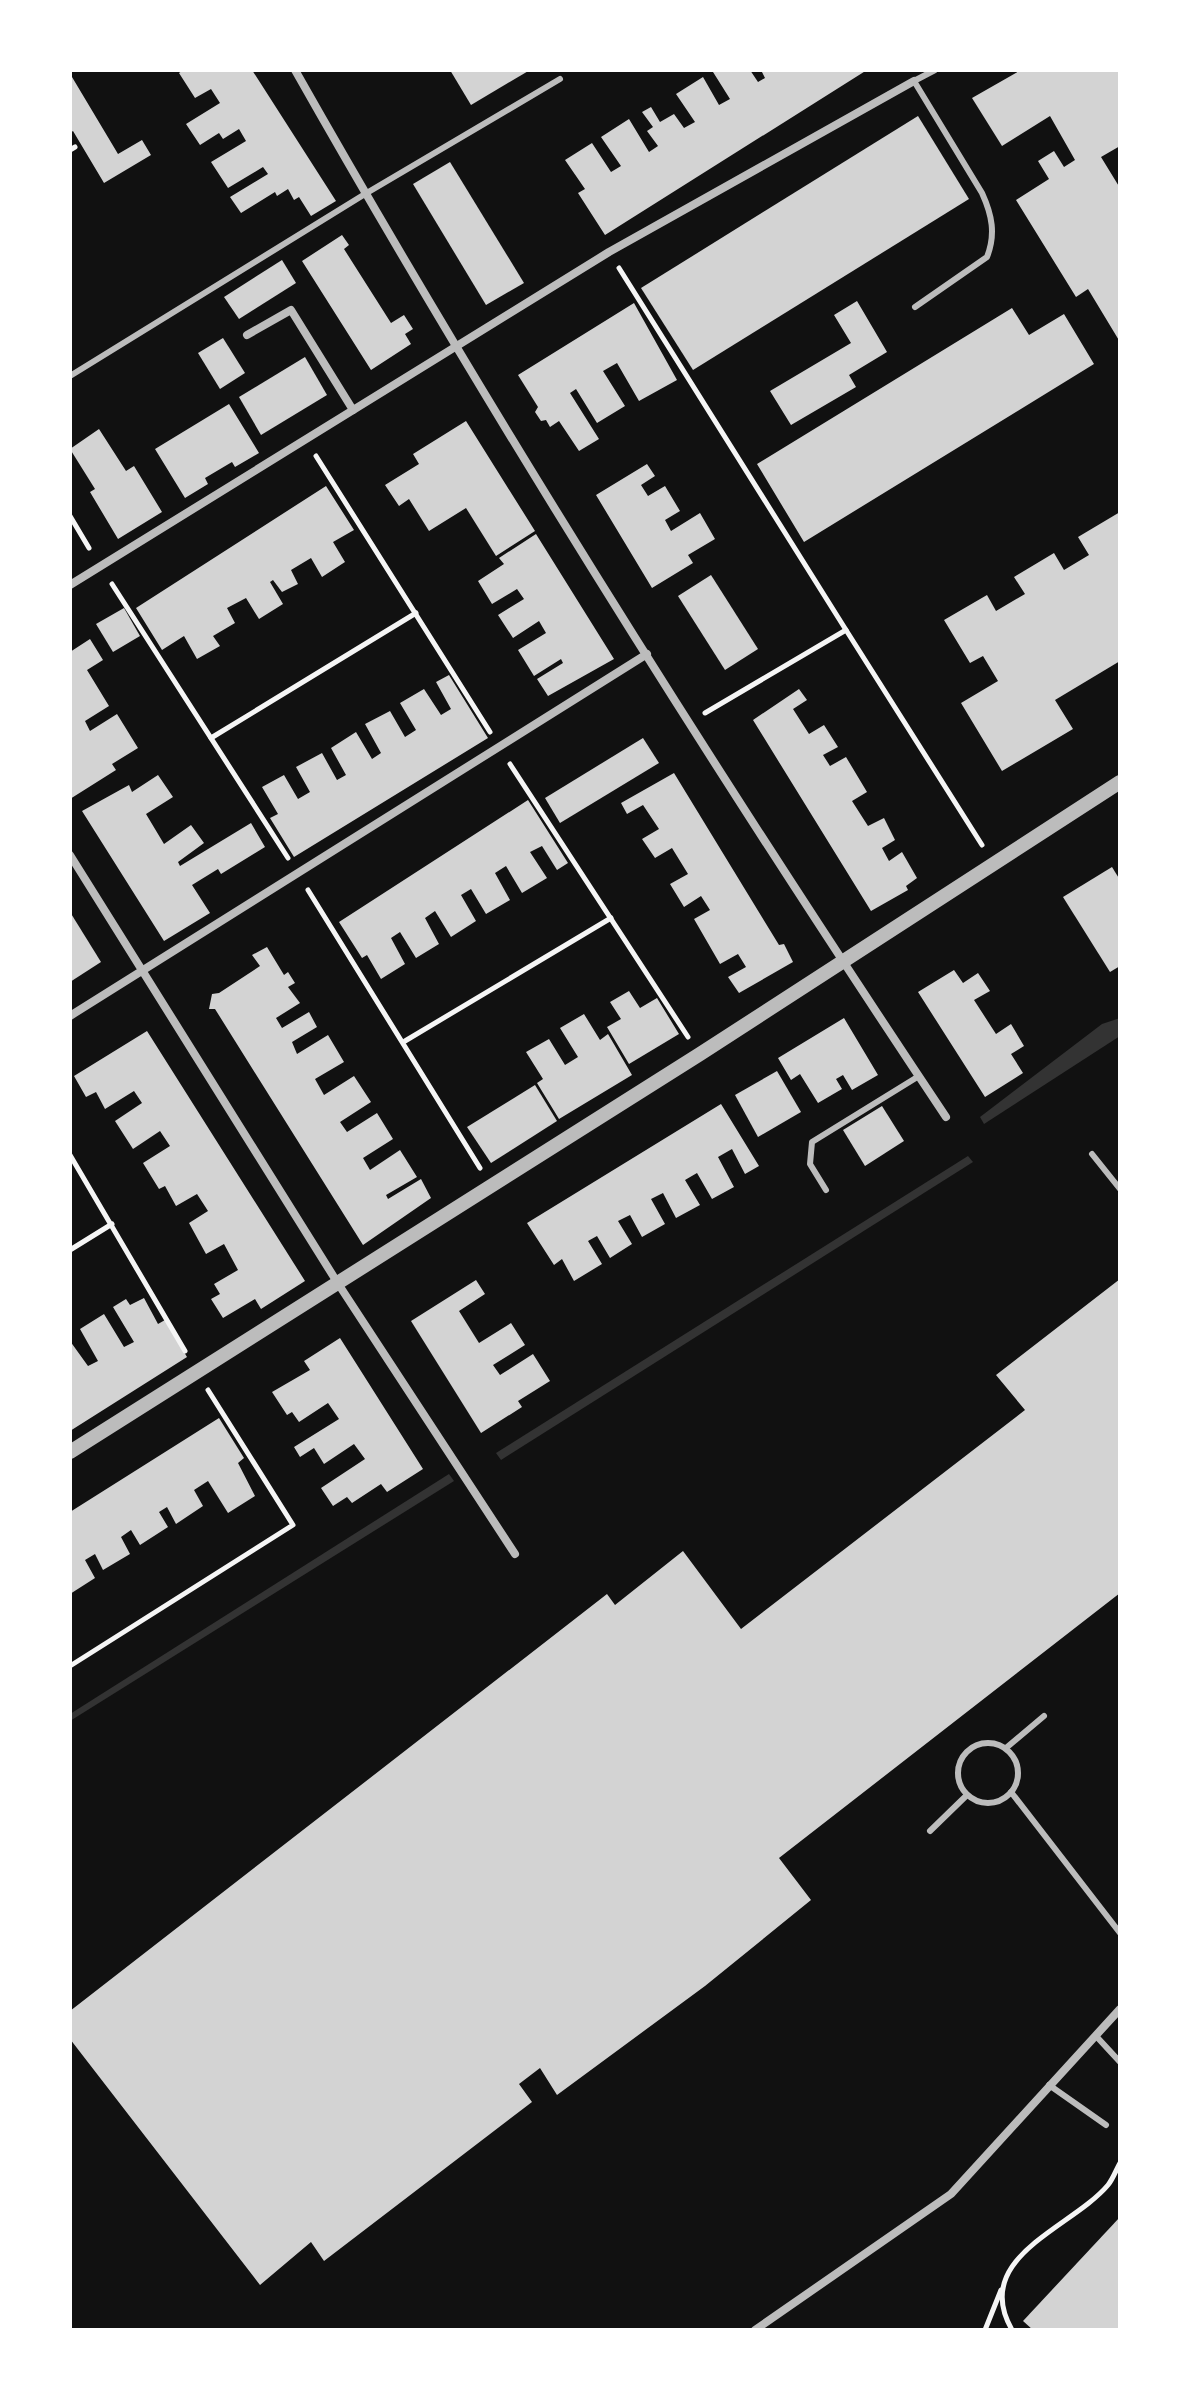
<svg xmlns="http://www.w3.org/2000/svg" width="1190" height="2400" font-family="Lato,sans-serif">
<rect width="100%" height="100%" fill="#111"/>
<g fill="#333">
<polygon points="1120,1018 1120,1036 984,1124 980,1117 1102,1024"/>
<polygon points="968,1156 973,1162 501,1460 496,1453"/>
<polygon points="449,1474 454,1481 70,1721 70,1714"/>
</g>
<g fill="#d3d3d3">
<polygon points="183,70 252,70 336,201 311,216 299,197 294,200 288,189 277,196 275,192 241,213 230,197 268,174 263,167 228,188 211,162 246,141 239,129 223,139 219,133 200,145 186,124 220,103 211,89 195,98 179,73"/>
<polygon points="450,70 530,70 471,105"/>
<polygon points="716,70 750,70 758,82 765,78 761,70 867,70 605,235 578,193 585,189 565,160 592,143 611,172 621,166 601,137 629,119 649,152 658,146 647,131 653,127 642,112 651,107 660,122 674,114 684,128 695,122 676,94 703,77 719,105 730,99 713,72"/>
<polygon points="1021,70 1120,70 1120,146 1101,157 1120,188 1120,342 1088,289 1076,297 1016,200 1049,179 1038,161 1054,151 1064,167 1075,160 1050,116 1002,146 972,98"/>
<polygon points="72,77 118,154 142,140 151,155 104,183 73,131 70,133"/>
<polygon points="918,116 969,199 693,370 641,288"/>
<polygon points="450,162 524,283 486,305 413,184"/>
<polygon points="342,235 349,245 344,249 391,323 404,315 413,329 405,334 411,344 371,370 302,261"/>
<polygon points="282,260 296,283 239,319 224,297"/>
<polygon points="857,301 887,352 849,375 856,387 791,425 770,391 851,343 834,315"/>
<polygon points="634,303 677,380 639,401 617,363 603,371 625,406 597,423 576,389 570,393 599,439 579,451 559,421 550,427 546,420 541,421 535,412 538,407 518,375"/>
<polygon points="1012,308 1029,335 1064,314 1094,364 804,542 757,464"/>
<polygon points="223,338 245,373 220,389 198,353"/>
<polygon points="305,357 327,395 261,435 239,397"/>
<polygon points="229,404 259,453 235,467 232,462 205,478 208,484 185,498 155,449"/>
<polygon points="466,421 535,531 496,556 466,508 429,531 409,499 399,506 385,485 419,464 413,454"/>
<polygon points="99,429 126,471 134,466 162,512 118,539 90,492 95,489 70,449"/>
<polygon points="647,464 655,476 641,485 648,496 665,486 680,511 665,520 671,531 700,513 715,539 688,555 693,563 652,588 596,495"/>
<polygon points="326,486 354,530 333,542 345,562 322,577 311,558 291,570 298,584 282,592 273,580 270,582 283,604 259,619 246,598 227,608 235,623 213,636 220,646 197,659 184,636 162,650 136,608"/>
<polygon points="1120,512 1120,661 1055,700 1073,729 1002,771 961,703 998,681 983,656 970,663 944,620 987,595 996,611 1025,594 1014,577 1054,553 1064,570 1089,555 1078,537"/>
<polygon points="536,534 614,659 548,696 537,679 563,663 561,659 534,676 518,650 546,633 539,621 513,638 498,615 524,599 517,589 492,604 478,581 504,564 499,558"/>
<polygon points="711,575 758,649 725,670 678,596"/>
<polygon points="124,608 140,636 113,652 96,624"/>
<polygon points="90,639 103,660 87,670 109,706 85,721 90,731 117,714 138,748 112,764 116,770 70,799 70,652"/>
<polygon points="449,675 488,738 294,857 270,818 278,814 262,787 284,775 298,799 310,792 296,767 322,753 337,780 346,775 331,748 356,732 372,759 381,753 365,724 390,711 405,737 416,730 400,703 424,689 441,715 451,709 436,682"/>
<polygon points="799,689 807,700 793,709 809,734 824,725 838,747 823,755 830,766 846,757 867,792 852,801 868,826 884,818 895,840 882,848 889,861 902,852 917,878 906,886 908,890 871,911 753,720"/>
<polygon points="643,738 659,763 560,823 545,798"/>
<polygon points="674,773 779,945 784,944 793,962 739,993 728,977 746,967 738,954 720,964 694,919 710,910 701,896 684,907 670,884 688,874 672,848 655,858 642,839 659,829 643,805 627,814 621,803"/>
<polygon points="158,775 173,797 146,814 164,844 191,825 204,843 178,862 180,866 251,823 265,847 221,874 218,869 192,885 210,913 164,941 82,811 129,785 132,792"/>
<polygon points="528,800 568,863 557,870 542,846 530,852 547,878 522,893 506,866 495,873 510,900 486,914 471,889 461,895 476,921 451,937 435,911 425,918 439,944 416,958 400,932 391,938 405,964 381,979 367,955 362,958 339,922"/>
<polygon points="1112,867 1120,880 1120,966 1110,972 1063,897"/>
<polygon points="70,912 101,962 70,982"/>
<polygon points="267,947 284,975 288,972 295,983 288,987 300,1003 276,1018 282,1028 309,1012 317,1027 292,1042 297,1054 328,1035 344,1062 315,1079 324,1095 354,1076 371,1102 340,1122 347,1132 377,1113 393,1139 363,1158 370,1170 400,1150 417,1177 386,1195 388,1199 421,1179 431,1198 363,1245 215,1009 209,1009 212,994 219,993 260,966 252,955"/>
<polygon points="954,970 963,983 978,973 990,991 974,1000 996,1034 1011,1024 1024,1046 1011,1054 1023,1073 985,1097 918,992"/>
<polygon points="629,991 640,1008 657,998 679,1034 629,1064 607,1027 621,1019 610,1002"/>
<polygon points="584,1014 600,1040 608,1034 632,1075 559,1119 537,1083 543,1079 526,1052 549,1039 565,1065 578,1057 560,1028"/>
<polygon points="844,1018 878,1075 852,1090 843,1075 836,1079 842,1089 818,1103 800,1074 791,1080 778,1058"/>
<polygon points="147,1031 305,1281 261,1309 255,1299 223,1318 211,1299 220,1294 214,1284 238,1270 224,1244 206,1254 189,1223 208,1211 197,1194 176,1206 165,1186 159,1189 143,1163 170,1146 160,1131 133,1149 115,1121 142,1103 134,1091 105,1109 96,1092 86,1097 74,1076"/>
<polygon points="777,1071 801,1112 758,1137 735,1095"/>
<polygon points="535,1085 557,1121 491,1163 467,1127"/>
<polygon points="721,1104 759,1166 745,1174 732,1149 718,1157 734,1187 712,1199 697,1173 685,1180 700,1205 676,1218 663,1193 651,1199 665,1224 642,1237 630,1215 618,1221 632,1244 610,1258 597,1236 588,1241 602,1264 574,1281 562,1259 554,1265 527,1223"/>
<polygon points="882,1106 904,1141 865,1166 843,1130"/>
<polygon points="1120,1279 1120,1593 779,1858 811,1900 705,1986 557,2095 540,2068 519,2084 532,2102 324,2261 311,2242 260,2285 70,2039 70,2011 607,1594 615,1605 683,1551 741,1629 1025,1410 996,1375"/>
<polygon points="476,1280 485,1294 459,1311 479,1343 511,1323 525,1345 493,1365 500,1375 533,1354 550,1381 518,1401 522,1407 481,1433 411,1321"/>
<polygon points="144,1298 158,1324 165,1320 187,1357 70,1431 70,1341 88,1366 98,1361 80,1329 104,1314 124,1347 134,1342 113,1307 126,1299 130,1305"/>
<polygon points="340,1338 423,1469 387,1492 381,1484 352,1503 347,1497 333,1506 321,1488 365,1459 354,1444 324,1464 314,1448 300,1457 294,1447 339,1419 328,1403 299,1422 292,1412 287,1415 272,1392 310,1370 304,1361"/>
<polygon points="219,1418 244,1458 238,1463 255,1496 228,1513 208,1481 194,1490 203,1506 176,1524 167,1507 159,1512 168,1527 140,1545 131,1530 121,1537 130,1554 103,1570 95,1554 85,1560 95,1578 70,1594 70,1512"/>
<polygon points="1120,2217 1120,2330 1033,2330 1023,2321"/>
</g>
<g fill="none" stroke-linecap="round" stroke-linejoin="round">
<g stroke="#f5f5f5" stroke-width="5">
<polyline points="70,150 75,147"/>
<polyline points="619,268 846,630"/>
<polyline points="316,456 490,732"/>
<polyline points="70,516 89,548"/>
<polyline points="112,584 288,858"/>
<polyline points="705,713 846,630 982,845"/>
<polyline points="211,738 416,613"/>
<polyline points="510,764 688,1037"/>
<polyline points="308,890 480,1168"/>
<polyline points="405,1041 611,918"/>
<polyline points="70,1155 185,1351"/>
<polyline points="70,1250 112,1224"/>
<polyline points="70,1666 293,1525 208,1390"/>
<polyline points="985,2330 1001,2290"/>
<path d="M1012,2330C970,2257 1072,2228 1108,2185C1113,2179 1116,2170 1120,2163"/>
</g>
<g stroke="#bcbcbc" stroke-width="6">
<path d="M915,307L987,257C996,234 992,215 982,193L914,81L935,70"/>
<polyline points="70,376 365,194 560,79"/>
<polyline points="1092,1154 1120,1189"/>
<polyline points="826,1190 810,1164 812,1142 919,1076"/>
<circle cx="988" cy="1773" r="30"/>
<polyline points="1006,1748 1044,1716"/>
<polyline points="1011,1792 1120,1933"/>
<polyline points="930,1831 967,1795"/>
<polyline points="1096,2036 1120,2062"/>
<polyline points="1049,2085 1106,2125"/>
</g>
<g stroke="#bcbcbc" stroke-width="8">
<path d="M295,70C497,427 718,775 946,1117"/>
<polyline points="247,335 291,310 353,410"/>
<polyline points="70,585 609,252 914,81"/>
<polyline points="70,855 337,1282 515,1554"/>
<polyline points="70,1016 647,654"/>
<polyline points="755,2330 951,2194 1120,2009"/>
</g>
<polyline stroke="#bcbcbc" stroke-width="14" points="70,1452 700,1054 1120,782"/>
</g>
<rect width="1190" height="2400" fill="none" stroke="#ffffff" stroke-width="144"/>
</svg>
